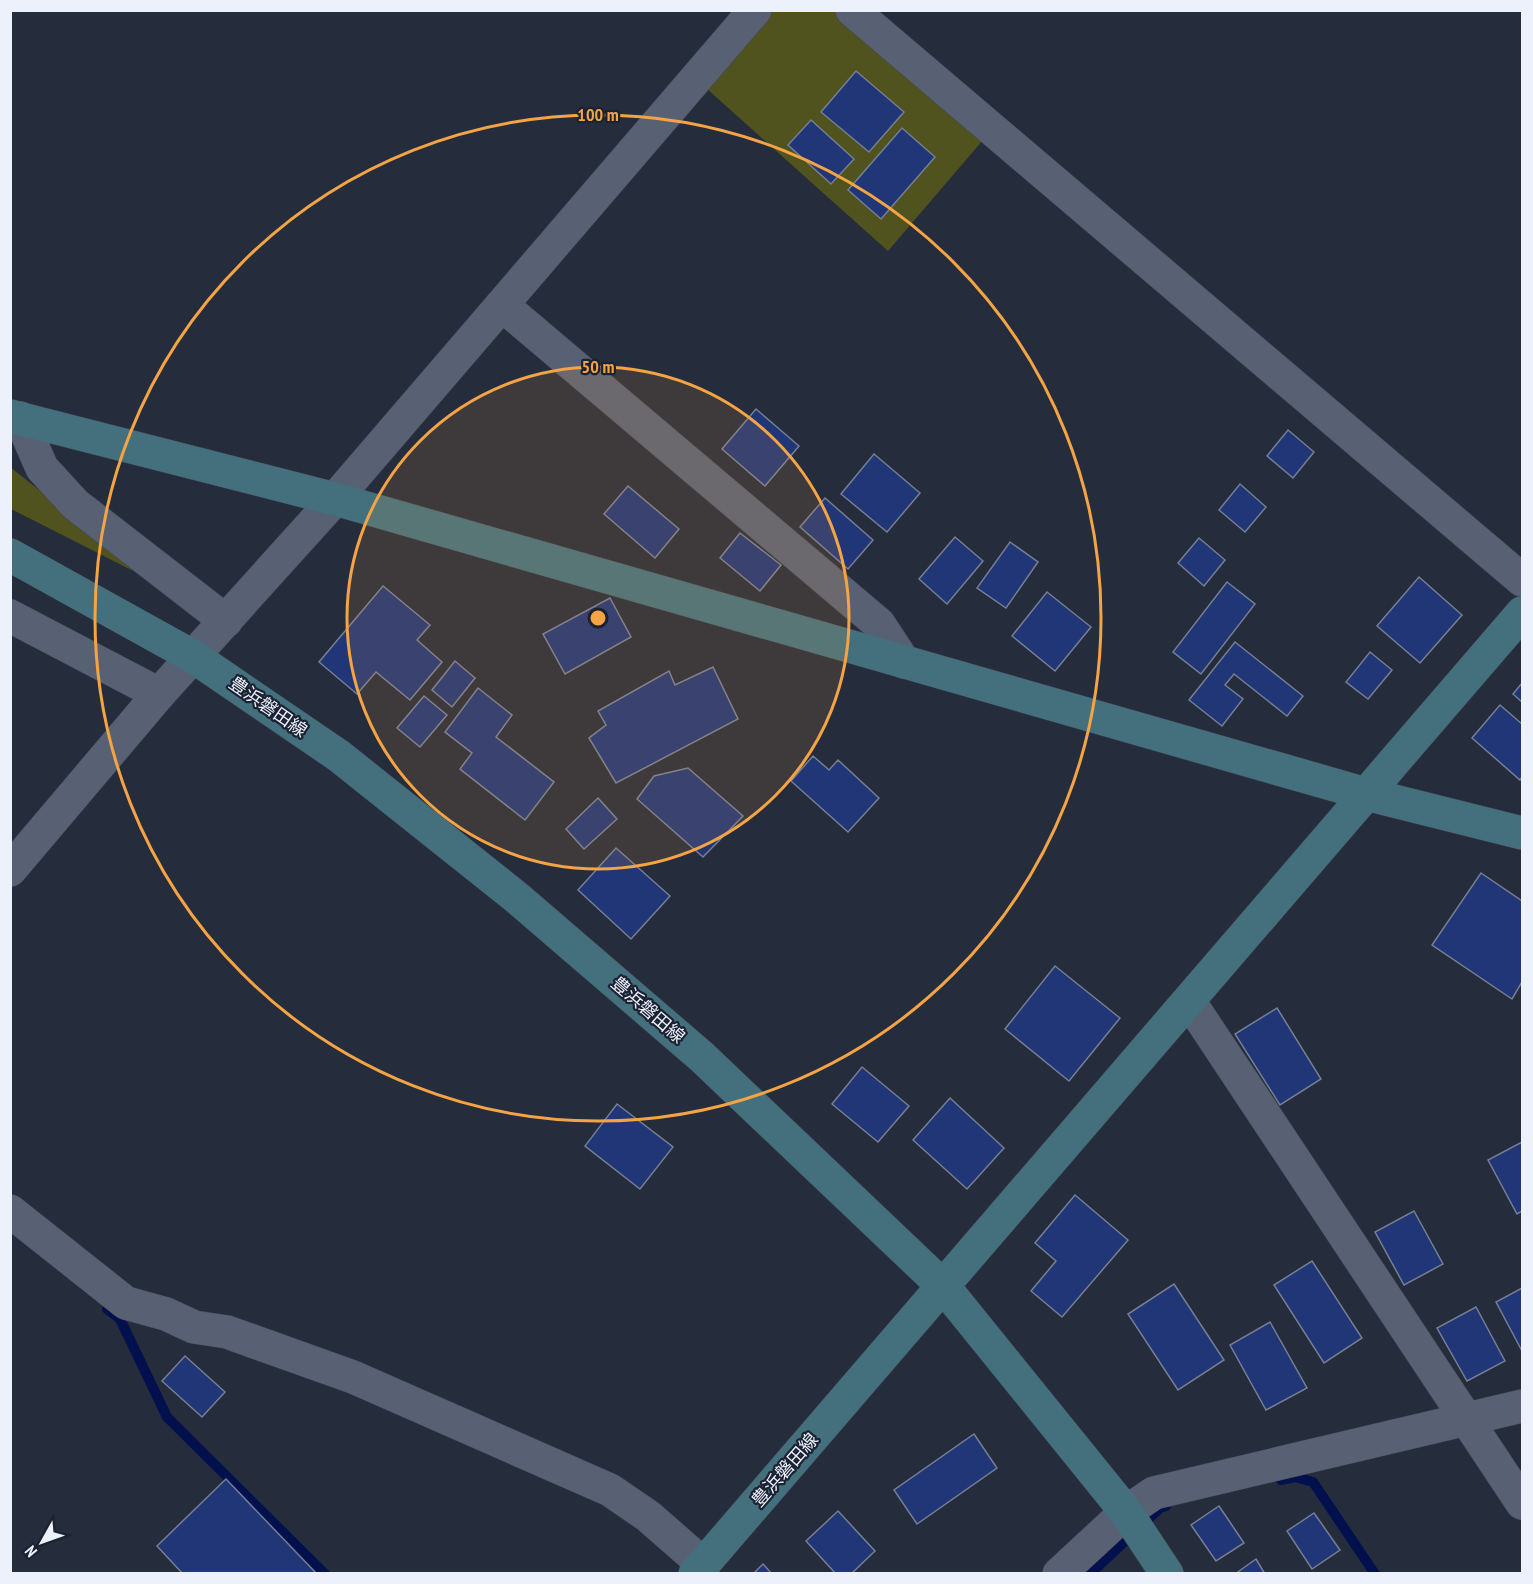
<svg xmlns="http://www.w3.org/2000/svg" width="1533" height="1584" font-family="'PT Sans Narrow','Noto Sans JP',sans-serif">
<rect width="100%" height="100%" fill="#252c3c"/>
<g fill="#50531d">
<polygon points="761,11 847,11 983,140 888,251 696,79"/>
<polygon points="10,467 157,583 11,509"/>
</g>
<g fill="none" stroke-linecap="round" stroke-linejoin="round">
<g stroke="#02104e" stroke-width="10">
<polyline points="107,1309 120,1319 167,1417 325,1574"/>
<polyline points="1281,1480 1295,1477 1313,1482 1375,1574"/>
<polyline points="1090,1574 1160,1508 1166,1506"/>
</g>
</g>
<g fill="#203677" stroke="#757e92" stroke-width="1.5">
<polygon points="856,71 904,112 869,152 821,112"/>
<polygon points="811,120 854,159 831,184 788,145"/>
<polygon points="902,128 935,157 881,219 848,190"/>
<polygon points="756,409 799,446 765,486 722,449"/>
<polygon points="1288,430 1314,452 1293,478 1267,456"/>
<polygon points="874,454 920,493 887,532 841,494"/>
<polygon points="1240,484 1266,507 1245,532 1219,510"/>
<polygon points="628,486 679,529 655,558 604,514"/>
<polygon points="825,498 873,540 848,569 800,527"/>
<polygon points="740,533 781,565 760,591 720,558"/>
<polygon points="955,537 983,561 947,604 919,579"/>
<polygon points="1199,538 1225,560 1204,586 1178,563"/>
<polygon points="1010,542 1038,562 1006,608 977,588"/>
<polygon points="1419,577 1462,615 1420,663 1377,626"/>
<polygon points="1227,582 1255,604 1201,674 1173,652"/>
<polygon points="383,586 430,625 417,640 442,662 410,700 376,672 357,694 319,662"/>
<polygon points="1047,592 1091,627 1055,671 1012,636"/>
<polygon points="610,598 631,637 565,674 543,634"/>
<polygon points="1235,642 1303,696 1287,716 1234,674 1225,685 1243,699 1222,726 1189,700"/>
<polygon points="1370,652 1392,670 1368,699 1346,682"/>
<polygon points="455,661 475,678 452,707 432,690"/>
<polygon points="713,667 738,719 616,783 589,738 606,725 598,711 669,671 675,685"/>
<polygon points="1522,683 1522,702 1513,694"/>
<polygon points="478,688 512,715 496,737 554,782 525,820 460,769 472,753 445,732"/>
<polygon points="424,696 447,715 420,747 397,728"/>
<polygon points="1500,705 1522,724 1522,777 1520,780 1472,738"/>
<polygon points="813,756 829,770 838,760 879,798 848,832 791,781"/>
<polygon points="688,768 743,816 703,857 637,799 654,776"/>
<polygon points="598,798 617,819 584,849 566,829"/>
<polygon points="616,848 670,896 631,939 578,890"/>
<polygon points="1481,873 1522,901 1522,982 1512,999 1432,945"/>
<polygon points="1055,966 1120,1018 1069,1081 1005,1029"/>
<polygon points="1277,1008 1321,1079 1280,1105 1235,1034"/>
<polygon points="862,1067 909,1106 878,1142 832,1104"/>
<polygon points="950,1098 1004,1148 967,1189 913,1140"/>
<polygon points="617,1104 673,1147 640,1189 585,1146"/>
<polygon points="1522,1142 1522,1211 1517,1214 1488,1160"/>
<polygon points="1075,1195 1128,1240 1062,1317 1031,1291 1056,1261 1035,1243"/>
<polygon points="1414,1211 1443,1264 1404,1285 1375,1232"/>
<polygon points="1312,1261 1362,1338 1324,1363 1274,1285"/>
<polygon points="1174,1284 1224,1360 1178,1390 1128,1314"/>
<polygon points="1522,1288 1522,1351 1496,1302"/>
<polygon points="1476,1307 1505,1361 1467,1381 1437,1328"/>
<polygon points="1270,1322 1307,1388 1266,1410 1230,1345"/>
<polygon points="185,1356 225,1392 202,1417 162,1381"/>
<polygon points="974,1434 997,1468 917,1524 894,1490"/>
<polygon points="226,1479 317,1574 183,1574 157,1546"/>
<polygon points="1219,1506 1244,1543 1216,1561 1191,1525"/>
<polygon points="838,1511 875,1551 851,1574 836,1574 806,1541"/>
<polygon points="1314,1513 1340,1550 1312,1569 1287,1531"/>
<polygon points="1256,1559 1265,1574 1235,1574"/>
<polygon points="763,1564 772,1574 753,1574"/>
</g>
<g fill="none" stroke-linecap="round" stroke-linejoin="round">
<defs>
<g id="street">
<polyline points="852,10 1522,580"/>
<polyline points="502,305 879,624 904,662"/>
<polyline points="20,418 42,468 75,504 226,621"/>
<polyline points="10,616 159,694"/>
<polyline points="10,870 159,694 335,499 755,10"/>
<polyline points="1189,1001 1522,1503"/>
<polyline points="10,1211 126,1303 166,1314 194,1327 227,1332 353,1377 610,1490 648,1516 704,1565"/>
<polyline points="1059,1574 1126,1512 1154,1493 1522,1406"/>
</g>
<g id="secondary">
<polyline points="10,416 335,499 1366,794 1522,833"/>
<polyline points="10,555 194,657 339,756 516,897 702,1057 944,1287 1126,1512 1167,1574"/>
<polyline points="695,1574 1522,613"/>
</g>
</defs>
<use href="#street" stroke="#434957" stroke-width="34"/>
<use href="#secondary" stroke="#434957" stroke-width="34"/>
<use href="#street" stroke="#586173" stroke-width="33"/>
<use href="#secondary" stroke="#44707e" stroke-width="33"/>
</g>
<circle cx="598" cy="618" r="251" fill="#f4a444" fill-opacity=".12"/>
<g fill="none" stroke="#f4a444" stroke-width="3">
<circle cx="598" cy="618" r="251"/>
<circle cx="598" cy="618" r="503"/>
</g>
<g text-anchor="middle" stroke-width="4.5" stroke-linejoin="round" paint-order="stroke">
<g font-size="18" fill="#ecf1fc" stroke="#1b2232">
<text transform="translate(268 707) rotate(35)" y="6">豊浜磐田線</text>
<text transform="translate(648 1010) rotate(41)" y="6">豊浜磐田線</text>
<text transform="translate(785 1470) rotate(-49)" y="6">豊浜磐田線</text>
</g>
</g>
<circle cx="598" cy="618" r="9" fill="#f4a444" stroke="#1b2232" stroke-width="3"/>
<g font-size="18" text-anchor="middle" font-weight="bold" fill="#f4a444" stroke="#1b2232" stroke-width="4.5" stroke-linejoin="round" paint-order="stroke">
<text x="598" y="121">100 m</text>
<text x="598" y="373">50 m</text>
</g>
<rect width="1533" height="1584" fill="none" stroke="#ecf1fc" stroke-width="24"/>
<g transform="translate(42 1542) rotate(230)" stroke="#1b2232" stroke-width="4.5" paint-order="stroke">
<path d="M0-4.5L10 22L0 15L-10 22Z" fill="#ecf1fc"/>
<text y="-9" font-size="16" font-weight="bold" text-anchor="middle" fill="#ecf1fc">N</text>
</g>
</svg>
